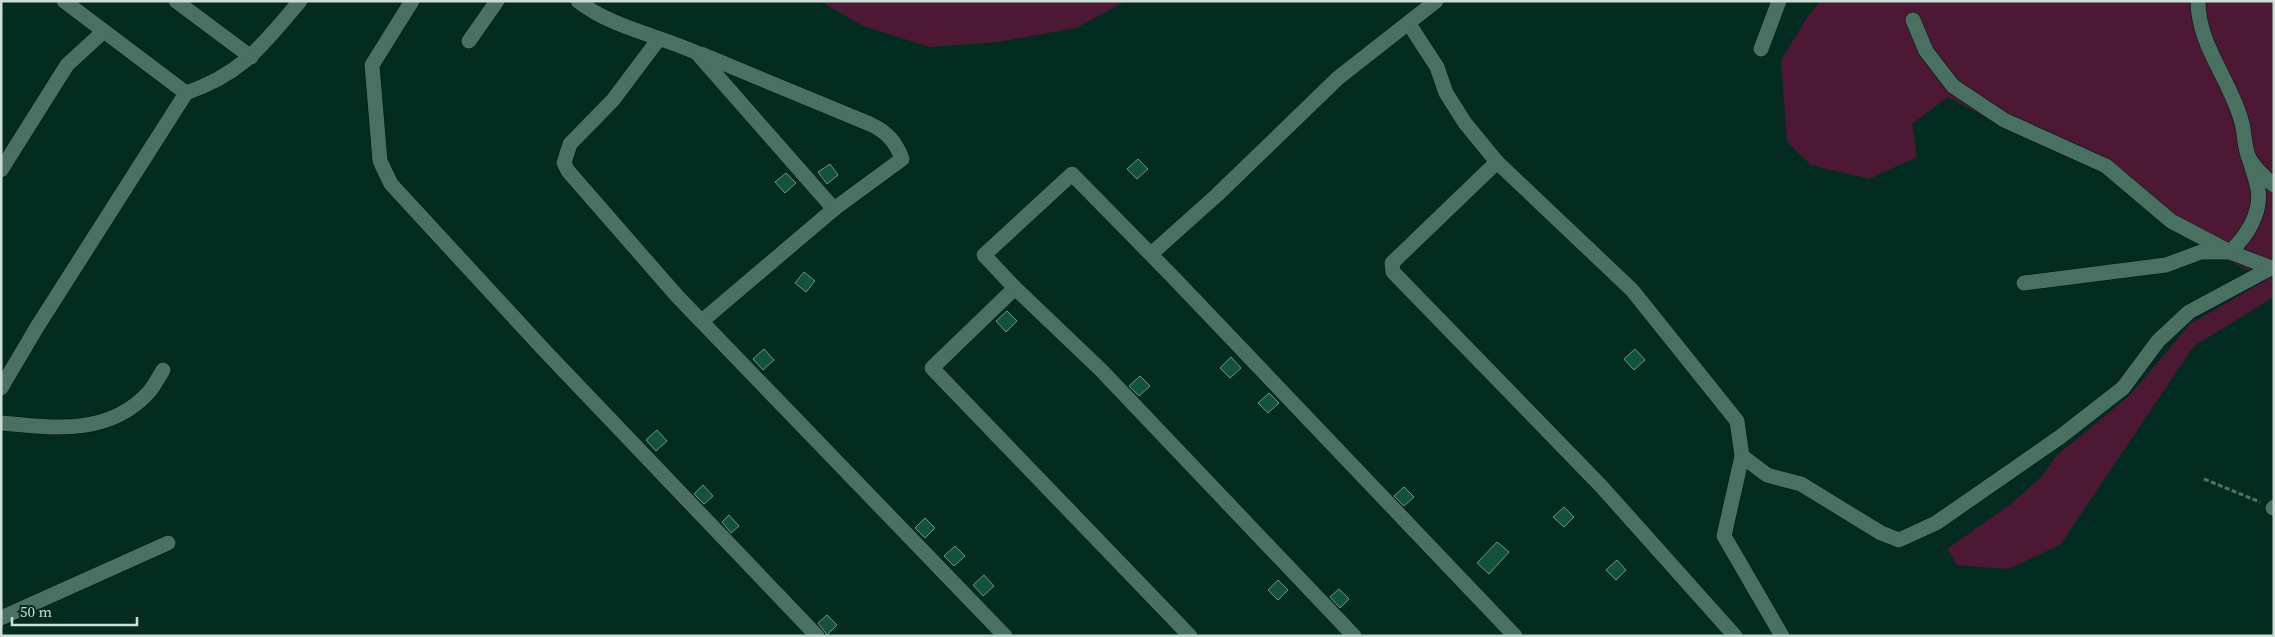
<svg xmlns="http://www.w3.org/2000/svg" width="2275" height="637" font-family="'Source Serif 4',serif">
<rect width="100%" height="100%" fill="#042b20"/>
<g fill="#4c1834">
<polygon points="820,1 1126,1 1076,28 998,42 930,47 863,26"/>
<polygon points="1820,1 2274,1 2274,297 2194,346 2060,545 2008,569 1957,565 1947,549 2012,503 2041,477 2057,455 2129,396 2190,324 2266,280 2189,240 2166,224 2103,172 2001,126 1948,97 1912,124 1917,157 1869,179 1811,165 1787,142 1781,60 1808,16"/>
</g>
<g fill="#145240" stroke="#6d9485">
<polygon points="1138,159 1148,169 1137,179 1127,169"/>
<polygon points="830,164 838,175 827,184 818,172"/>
<polygon points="786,173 796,183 785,193 775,182"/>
<polygon points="804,272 815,281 806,292 795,283"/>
<polygon points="1007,311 1017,321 1006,332 996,321"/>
<polygon points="764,349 774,360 763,370 753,359"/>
<polygon points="1635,349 1645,360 1634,370 1624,359"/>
<polygon points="1231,357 1241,368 1230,378 1220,368"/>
<polygon points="1140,376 1150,386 1139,396 1129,386"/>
<polygon points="1269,393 1279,403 1268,413 1258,403"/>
<polygon points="657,430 667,441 656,451 646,440"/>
<polygon points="703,485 713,496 704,504 694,494"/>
<polygon points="1404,487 1414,497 1404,506 1394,496"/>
<polygon points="1564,507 1574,517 1564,527 1553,517"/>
<polygon points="729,515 739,526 731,533 722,522"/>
<polygon points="925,518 935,528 925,538 915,528"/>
<polygon points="1497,542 1509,552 1489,574 1477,563"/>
<polygon points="955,546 965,556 954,566 944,556"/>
<polygon points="1617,560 1626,570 1616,580 1606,570"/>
<polygon points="984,575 994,586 983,596 973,585"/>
<polygon points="1278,580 1288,590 1278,600 1268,590"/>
<polygon points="1339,589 1349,599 1340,608 1330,597"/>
<polygon points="827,615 837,625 827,635 818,623"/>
</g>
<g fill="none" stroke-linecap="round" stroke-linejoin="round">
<defs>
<g id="minor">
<path d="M64,1L186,93C244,73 262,45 300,1"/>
<polyline points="176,1 251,57"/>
<polyline points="412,1 372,65 380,161 391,184 545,351 817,636"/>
<path d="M578,1C613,28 658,35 697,53L834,209L702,321"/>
<path d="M2198,1C2198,46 2231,80 2242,123C2245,134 2244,150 2250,160C2256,169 2265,178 2274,185"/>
<polyline points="1913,20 1926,51 1953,86 2004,120 2106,166 2171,221 2230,252 2274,269"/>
<polyline points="1409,24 1437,67 1446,93 1465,123 1497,162 1632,290 1737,421 1742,456 1724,536 1782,636"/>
<polyline points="658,40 613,100 570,144 564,163 568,171 677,296 1005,636"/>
<polyline points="469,41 497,1"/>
<polyline points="1761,49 1779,1"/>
<path d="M701,54L870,124C887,132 896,142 902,159L834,209"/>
<polyline points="1497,162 1392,263 1393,272 1601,486 1735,636"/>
<polyline points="1,170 67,65 104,31"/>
<polyline points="1151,254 1217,195 1338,78 1436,1"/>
<path d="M2024,283L2166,265L2201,252H2230C2246,237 2262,213 2258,189C2256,179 2252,168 2249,158"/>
<polyline points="1015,288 932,368 1190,636"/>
<polyline points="1,388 37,327 186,93"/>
<path d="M1,423C54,428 109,436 149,392C154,386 159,377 163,370"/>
<polyline points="1742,456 1767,475 1801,484 1881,533 1899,540 1936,523 2060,437 2123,388 2158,341 2189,312 2271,268"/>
<polyline points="2273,508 2274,507"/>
<polyline points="1,618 168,543"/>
<polyline points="1354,636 1101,370 1015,288 984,255 1072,174 1171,275 1515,636"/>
</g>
</defs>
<use href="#minor" stroke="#00120a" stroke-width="16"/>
<polyline stroke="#527267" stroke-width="3" stroke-dasharray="5 2.5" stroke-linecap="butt" points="2204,479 2260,502"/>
<use href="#minor" stroke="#4a7062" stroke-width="15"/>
</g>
<rect width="2275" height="637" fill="none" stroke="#cbdfd6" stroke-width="5"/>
<path d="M12 617v8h125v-8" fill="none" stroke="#cbdfd6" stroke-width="2.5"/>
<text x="20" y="617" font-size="15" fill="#cbdfd6" stroke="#042b20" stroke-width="4" paint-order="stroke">50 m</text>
</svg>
